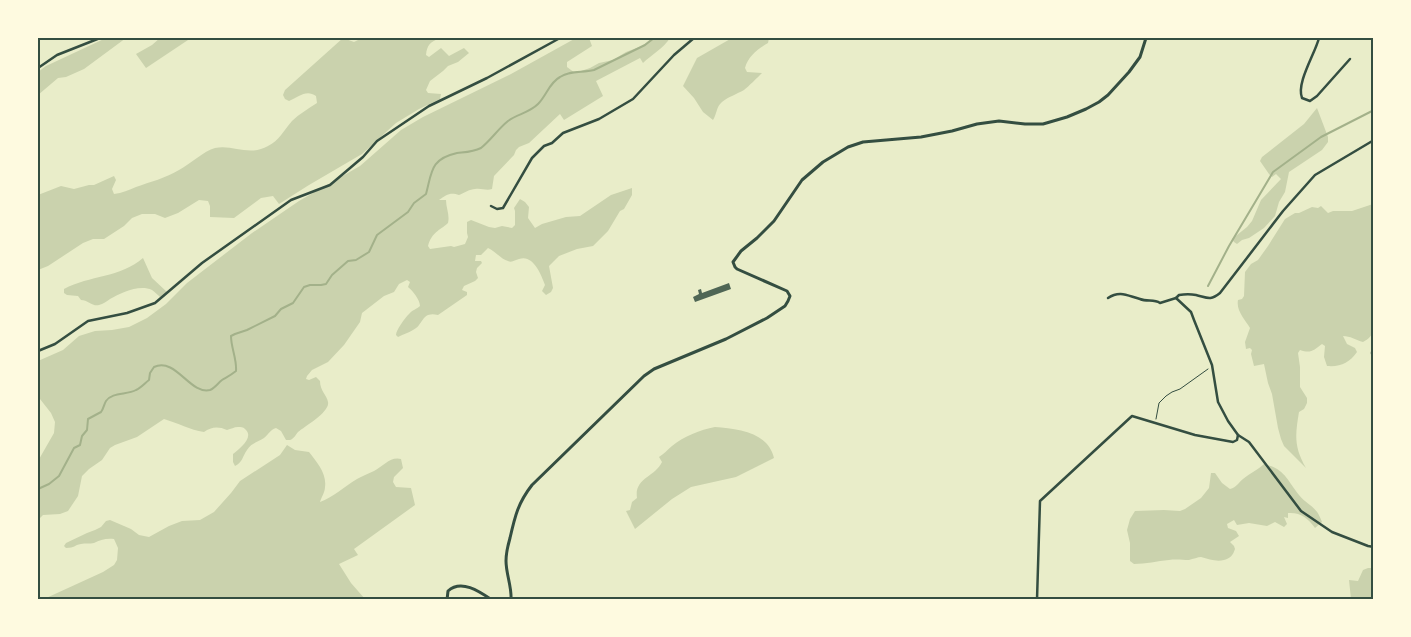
<svg xmlns="http://www.w3.org/2000/svg" width="1411" height="637" font-family="'Golos Text',sans-serif">
<rect width="100%" height="100%" fill="#e9edc9"/>
<g fill="#cad2ad">
<polygon points="106,38 126,38 84,69 66,77 58,78 38,95 38,72 46,66"/>
<polygon points="160,38 191,38 146,68 136,54 152,45"/>
<path d="M343,38L354,42L362,38H440C430,42 427,45 426,55L429,57L441,48L449,56L464,48L469,53L458,62L448,66L443,71L430,81L426,90L428,93L441,94L440,99L419,109L396,123L362,154L309,185L279,204L273,196L261,198L234,218L210,217V206L208,201L199,200L178,213L165,218L155,214H142L132,218L124,226L104,239H93L83,243L48,266L38,270V195L61,186L74,189L89,185H94L114,176L116,180L112,189L114,194C122,193 129,190 136,187C150,182 166,178 179,170C190,164 204,151 215,148C233,144 249,157 268,146C279,141 284,130 292,121C299,114 308,109 317,103L316,96C306,89 299,97 289,101L285,99L283,95L285,90Z"/>
<path d="M576,38H589L592,46L567,62V67L575,73L590,68L599,63L613,60L626,52L642,46L652,38H670C664,48 651,55 643,63L640,58L596,81L603,96L564,120L560,114L529,143L519,147L516,150L514,155L494,176L492,189C486,191 482,188 475,189C470,189 464,193 459,195C450,192 446,195 439,200H446C446,208 450,215 448,223C439,231 432,232 428,246L430,249L451,246L454,247L465,244L468,237L467,233V222L471,220L489,227L495,228L502,226L512,228L515,225V211L514,208L520,199L525,202L529,207L528,218L535,228L542,224L566,217L580,216L611,195L632,188V195L624,209L620,211L608,231L593,246L577,249L559,256L549,266L553,288L551,292L546,295L542,291L545,285C541,274 533,254 519,259C515,260 512,263 508,261C502,260 495,251 488,248L481,255H476L475,261H481L482,263L477,268L476,272L478,278L475,281L464,286L462,290L467,292V295L438,315C421,311 424,325 413,330C408,333 404,334 398,337L396,335C396,330 405,318 409,314C412,310 417,309 420,306C420,300 413,291 408,287L410,282L407,280L399,284L394,292L384,296L362,313L360,322L344,345L328,362L312,370L307,376L306,379L309,380L316,377L320,381C320,391 327,395 328,402C330,412 305,426 298,432C296,434 294,439 290,440C289,440 288,440 286,440L281,431L276,428C270,430 269,434 264,438C258,442 251,443 247,450C242,457 243,462 235,466L233,462V454C239,449 255,437 245,429C243,427 241,427 238,427C234,427 231,429 227,430C218,426 211,427 204,432C190,430 178,423 164,419L137,437L115,445L110,448L102,460L89,469L82,476L78,496L68,511L60,514L43,515L38,520V461L54,433L55,422L51,413L40,399H38V361L63,350L79,336L95,331L112,330L129,327L147,318L166,304L187,283L252,233L299,201L360,166L401,130L423,117L511,74Z"/>
<path d="M732,38H769L768,43C758,49 748,56 745,68L747,72L762,73C758,77 748,87 744,90C737,94 728,97 722,102C716,107 717,114 713,120L703,112L694,98L683,86L697,58Z"/>
<polygon points="1317,108 1328,137 1328,142 1322,150 1289,172 1285,192 1279,202 1275,216 1264,228 1249,238 1242,240 1237,244 1234,242 1232,239 1247,227 1252,221 1261,200 1281,179 1276,174 1272,177 1269,174 1260,161 1262,157 1304,124"/>
<path d="M1373,204L1374,330C1371,336 1369,339 1363,342C1356,340 1350,336 1343,336L1347,344L1355,348L1357,352C1349,363 1341,367 1327,366L1324,357L1325,346L1322,344C1314,350 1311,354 1300,350L1298,353L1300,367V387L1307,398V403L1304,409L1299,412C1295,436 1294,447 1306,468L1284,446L1281,439L1278,428L1272,394L1268,383L1264,364L1254,366L1251,354L1252,350L1250,348L1246,349L1245,342L1250,328C1245,319 1236,311 1238,300L1242,299L1244,296L1245,272L1251,264L1258,260L1268,246L1285,219L1295,213H1299L1312,207L1318,208L1321,206L1328,213L1333,211H1352Z"/>
<path d="M143,258L152,278L167,292L161,298C158,295 155,292 152,290C139,284 121,293 110,299C107,301 103,304 99,305C93,307 88,300 81,300L78,296L67,295L64,293V289C90,275 120,278 143,258Z"/>
<path d="M715,427C738,429 768,432 774,458L736,477L691,487L672,499L635,529L626,511L630,510L632,502L637,498C634,478 655,477 662,462L659,457C664,454 667,450 672,446C684,436 700,430 715,427Z"/>
<path d="M287,445L295,450L309,452C317,462 327,474 325,487C325,492 321,498 320,502C333,497 344,487 357,479C362,476 368,474 374,471C383,466 391,456 401,459L403,468L394,477L393,482L396,487L411,488L415,505L354,549L358,555L339,564L351,583L365,599H44L103,572L114,565L117,560L118,548L114,539C106,538 100,540 94,543C90,544 85,543 81,544C74,545 75,548 66,548L64,546L66,543L87,533L95,530L101,527L106,521L110,520L131,529L139,535L149,537L169,526L182,521L200,520L214,512L231,493L240,481L280,455Z"/>
<path d="M1264,464C1285,469 1287,480 1299,495C1309,507 1316,505 1322,522L1315,528C1308,518 1300,512 1288,513V518L1284,517L1287,524L1284,527L1275,522L1267,526L1249,523L1237,525L1234,520L1227,524L1228,528L1236,531L1239,536L1230,542L1234,546L1235,549C1233,555 1231,558 1224,560C1216,562 1209,559 1201,557C1198,557 1193,559 1189,560C1183,560 1176,559 1169,560C1157,561 1146,564 1134,564L1130,561V543L1127,530L1130,519L1135,511L1164,510L1180,511L1185,509L1201,498L1209,488L1211,473H1215L1222,483L1230,489C1237,487 1238,483 1243,479C1250,473 1258,470 1264,464Z"/>
<polygon points="1368,568 1373,568 1373,599 1351,599 1349,580 1358,581 1363,570"/>
</g>
<g fill="none" stroke-linecap="round" stroke-linejoin="round">
<g stroke="#a3b18a" stroke-width="2">
<polyline points="1208,286 1229,246 1273,172 1321,137 1374,110"/>
<path d="M38,489L49,484L59,476L74,448L80,445L82,436L87,430L88,419L101,412C104,408 104,404 106,401C112,392 127,395 136,390C141,388 145,383 149,380L150,373L154,367C176,357 190,395 210,390C215,388 218,383 222,380C227,377 231,375 236,371C237,359 231,348 231,336L235,334L247,330L275,316L281,309L293,303L304,287L310,285H321L326,284L332,275L348,261L356,260L369,252L377,235L408,212L414,203L426,194C432,172 430,159 457,153C466,152 473,152 481,148C491,140 498,129 508,121C517,114 529,113 538,104C547,95 549,83 560,77C570,70 582,73 594,70L645,45L654,38"/>
</g>
</g>
<polygon fill="#4f6655" points="729,283 731,289 695,302 693,297 699,294 698,290 701,289 702,293"/>
<g fill="none" stroke-linecap="round" stroke-linejoin="round">
<polyline stroke="#344e41" stroke-width="1" points="1156,419 1159,403 1166,396 1172,392 1180,389 1208,369"/>
<g stroke="#344e41" stroke-width="2.5">
<path d="M1319,38C1315,54 1296,83 1302,98L1310,101L1317,96L1350,59"/>
<polyline points="38,68 57,55 100,38"/>
<path d="M1374,140L1315,175L1283,211L1220,293C1210,301 1208,298 1196,295C1191,294 1185,294 1179,295L1176,298L1191,312L1194,320L1212,365L1218,402L1228,421L1238,435L1249,442L1301,511L1332,532L1368,546L1374,547"/>
<polyline points="491,206 497,209 503,208 532,158 544,146 552,143 563,133 599,119 633,99 674,55 694,38"/>
<path d="M1108,298C1120,290 1128,296 1140,299C1147,302 1154,299 1160,303L1176,298"/>
<polyline points="1374,339 1372,353 1374,365"/>
<polyline points="38,351 55,344 88,321 127,313 155,303 202,263 291,200 330,185 363,157 377,141 429,106 487,78 560,38"/>
<polyline points="1037,600 1040,501 1132,416 1195,435 1233,442 1237,440 1238,435"/>
</g>
<g stroke="#344e41" stroke-width="3">
<path d="M447,600L448,591C461,579 479,591 492,600"/>
<path d="M511,600C512,587 506,574 506,561C506,553 508,545 510,538C515,516 518,503 532,485L644,376L654,369L726,339L767,318L785,306L788,301L790,296L787,291L737,269L735,267L733,262L741,251L757,238L774,221L802,180L823,162L848,147L863,142L921,137L952,131L977,124L999,121L1025,124H1043L1067,117L1086,109L1099,102L1108,95L1129,72L1140,57L1146,38"/>
</g>
</g>
<rect width="1411" height="637" fill="none" stroke="#fefae0" stroke-width="78"/>
<rect x="39" y="39" width="1333" height="559" fill="none" stroke="#344e41" stroke-width="2"/>
</svg>
